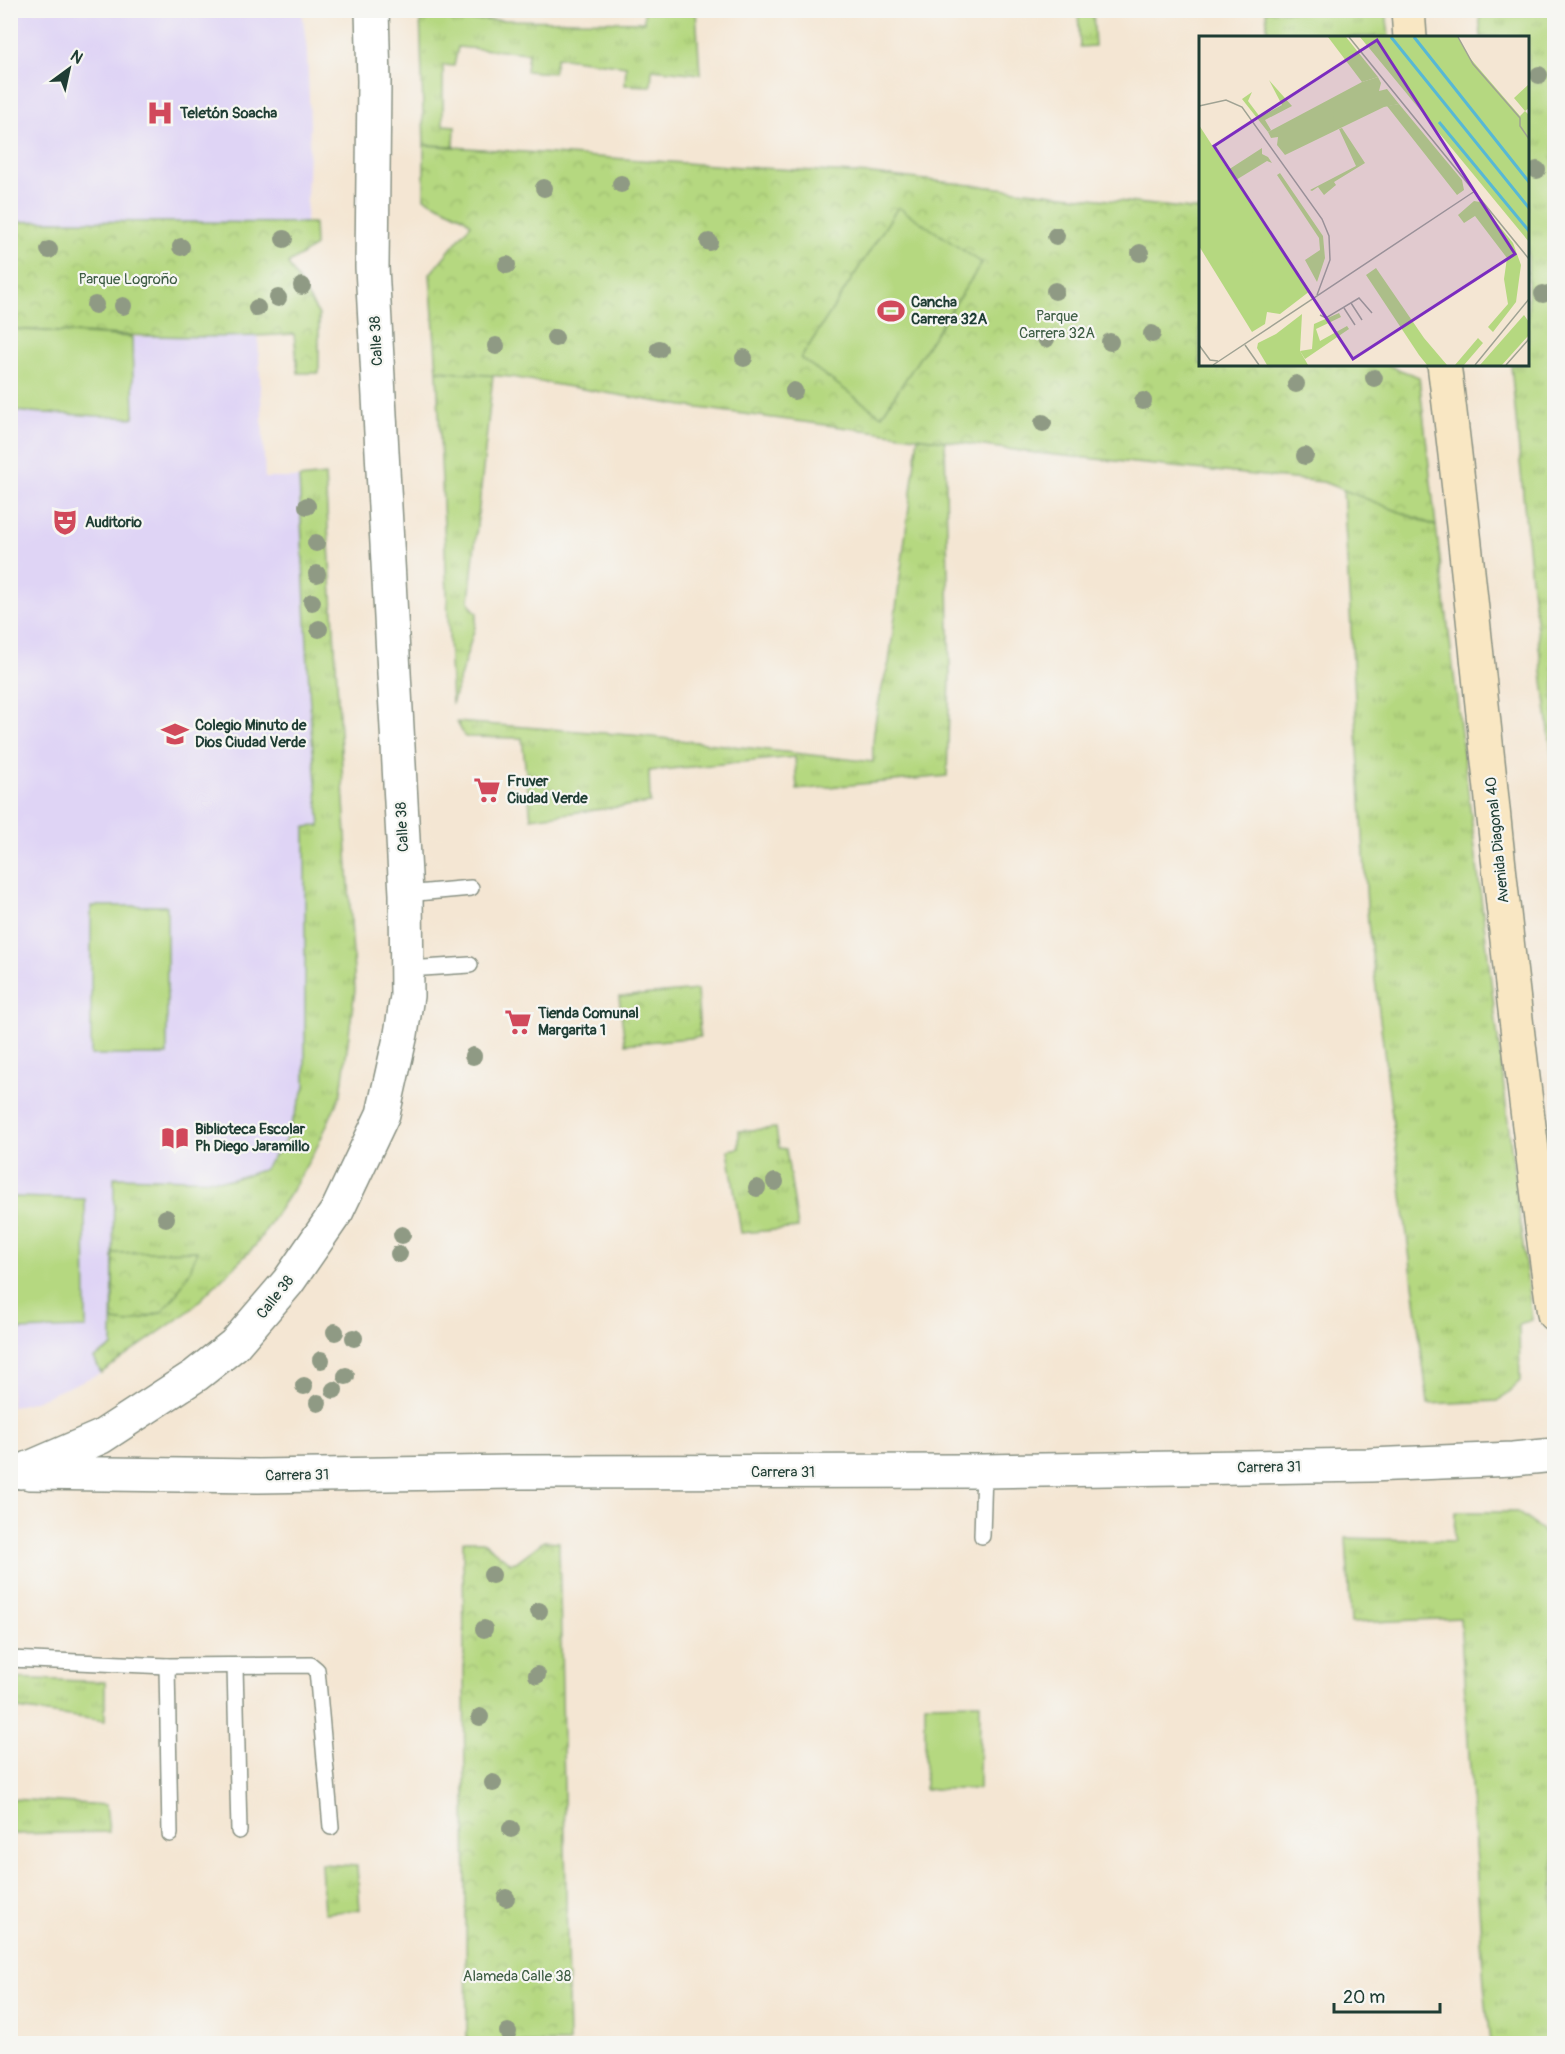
<svg xmlns="http://www.w3.org/2000/svg" width="1565" height="2054" font-family="Pangolin,sans-serif">
<defs>
<pattern id="grass-tufts" width="24" height="20" patternUnits="userSpaceOnUse" patternTransform="scale(1.5)"><rect width="24" height="20" fill="#b5d880"/><path d="M3 7l-1-3M5 7V3M7 7l1-3M15 17l-1-3M17 17v-4M19 17l1-3" fill="none" stroke="#9bba6f"/></pattern>
<pattern id="park-crowns" width="20" height="18" patternUnits="userSpaceOnUse" patternTransform="scale(1.5)"><rect width="20" height="18" fill="#b5d880"/><path d="M2 6a3 3 0 1 1 6 0M12 15a3 3 0 1 1 6 0" fill="none" stroke="#9bba6f"/></pattern>
</defs>
<rect width="100%" height="100%" fill="#f6f6f2"/>
<filter id="ink" filterUnits="userSpaceOnUse"><feTurbulence type="fractalNoise" baseFrequency=".0167" numOctaves="2"/><feDisplacementMap in="SourceGraphic" scale="12" xChannelSelector="R" yChannelSelector="G"/><feConvolveMatrix kernelMatrix="1 2 1 2 8 2 1 2 1" color-interpolation-filters="sRGB"/></filter>
<filter id="wash" filterUnits="userSpaceOnUse"><feTurbulence type="fractalNoise" baseFrequency=".008" numOctaves="4" result="noise"/><feDisplacementMap in="SourceGraphic" scale="24" xChannelSelector="R" yChannelSelector="G"/><feGaussianBlur stdDeviation="1.35" result="paint"/><feColorMatrix in="noise" values="0 0 0 0 0 0 0 0 0 0 0 0 0 0 0 0 0 1.4 0 .05"/><feComposite in="paint" operator="in"/></filter>
<g filter="url(#wash)">
<rect width="100%" height="100%" fill="#f4e6d3"/>
<g fill="#dfd4f5">
<polygon points="10,11 302,11 307,50 310,124 306,223 54,221 11,222"/>
<polygon points="10,329 132,337 258,336 265,478 299,478 325,475 355,990 341,1093 318,1145 294,1187 255,1246 189,1311 101,1373 35,1401 11,1407"/>
</g>
<g fill="url(#grass-tufts)" stroke="#6a8a5a" stroke-width="1.5">
<polygon points="420,11 452,11 452,21 496,20 644,22 644,11 696,11 700,74 652,69 651,86 625,85 626,66 557,57 553,73 526,71 528,53 458,47 454,66 443,65 443,125 455,126 454,146 424,145"/>
<polygon points="1078,11 1093,11 1095,46 1080,47"/>
<polygon points="1266,11 1386,11 1389,37 1268,37"/>
<polygon points="1479,11 1554,11 1554,773 1531,579 1511,365 1528,364 1528,38 1481,37"/>
<polygon points="437,371 493,375 469,601 471,606 477,613 475,627 452,704"/>
<path d="M918,437L945,441L950,674L947,776L797,790L795,757L649,771L650,803L531,818L522,738L465,737L457,722L643,736L873,762C871,734 880,690 889,663Z"/>
<polygon points="325,475 355,990 341,1093 318,1145 294,1187 255,1246 189,1311 101,1373 94,1358 112,1347 114,1177 230,1180 263,1170 284,1143 305,1087 305,827 320,826 311,728 299,478"/>
<polygon points="1343,489 1436,526 1532,1320 1519,1324 1520,1381 1498,1401 1428,1404 1368,923"/>
<polygon points="776,1128 779,1148 786,1149 798,1228 741,1233 728,1150 739,1148 739,1131"/>
<polygon points="1455,1512 1517,1512 1542,1530 1553,1549 1554,2043 1490,2043 1484,1984 1460,1618 1351,1623 1346,1538 1454,1541"/>
<polygon points="11,1678 105,1682 105,1721 11,1708"/>
<polygon points="11,1799 106,1805 109,1832 11,1834"/>
<polygon points="321,1864 357,1866 360,1910 324,1913"/>
</g>
<g fill="url(#park-crowns)" stroke="#6a8a5a" stroke-width="1.5">
<polygon points="424,145 742,167 872,174 1200,210 1200,364 1387,365 1419,377 1436,526 1323,482 1036,453 684,406 511,377 437,371 430,274 471,224 463,217 424,198"/>
<path d="M54,221L314,223L315,246L288,264L319,315V373H298L294,334C199,340 105,335 11,329L10,222Z"/>
<polygon points="697,990 700,1037 625,1044 619,997"/>
<polygon points="197,1251 190,1271 176,1295 162,1312 128,1323 113,1321 113,1253"/>
<polygon points="463,1541 482,1541 510,1563 516,1562 544,1541 559,1542 569,2043 467,2043"/>
</g>
<g fill="#b5d880" stroke="#6a8a5a" stroke-width="1.5">
<polygon points="898,207 982,263 882,415 880,415 801,358"/>
<polygon points="11,329 132,337 134,418 11,411"/>
<rect x="91" y="906" width="76" height="149"/>
<polygon points="11,1197 85,1199 86,1328 15,1330"/>
<polygon points="980,1703 979,1789 925,1789 925,1704"/>
</g>
</g>
<g filter="url(#ink)">
<g fill="none" stroke-linecap="round" stroke-linejoin="round">
<defs>
<g id="service">
<polyline points="406,894 471,888"/>
<polyline points="408,969 470,965"/>
<polyline points="982,1536 984,1471"/>
<polyline points="10,1659 167,1666 311,1665 317,1670 331,1827"/>
<polyline points="167,1666 170,1834"/>
<polyline points="235,1666 239,1831"/>
</g>
<g id="tertiary">
<polyline points="20,1472 101,1437 196,1375 234,1345 288,1282 337,1211 383,1114 401,1034 407,996 406,894 372,267 374,81 372,10"/>
<polyline points="30,1473 258,1476 513,1472 984,1471 1370,1465 1513,1459 1554,1455"/>
</g>
<g id="secondary">
<polyline points="1408,10 1410,38"/>
<path d="M1444,364C1462,503 1475,641 1490,780C1508,958 1529,1137 1554,1314"/>
</g>
</defs>
<use href="#service" stroke="#8a9284" stroke-width="18"/>
<use href="#tertiary" stroke="#8a9284" stroke-width="36"/>
<use href="#secondary" stroke="#8a9284" stroke-width="36"/>
<use href="#service" stroke="#fff" stroke-width="15"/>
<use href="#tertiary" stroke="#fff" stroke-width="33"/>
<use href="#secondary" stroke="#f9e7c3" stroke-width="33"/>
</g>
<g fill="#8f9a84">
<circle cx="1539" cy="75" r="9"/>
<circle cx="1537" cy="170" r="9"/>
<circle cx="621" cy="184" r="9"/>
<circle cx="544" cy="188" r="9"/>
<circle cx="1056" cy="236" r="9"/>
<circle cx="284" cy="239" r="9"/>
<circle cx="709" cy="242" r="9"/>
<circle cx="181" cy="247" r="9"/>
<circle cx="49" cy="250" r="9"/>
<circle cx="1140" cy="253" r="9"/>
<circle cx="507" cy="265" r="9"/>
<circle cx="302" cy="286" r="9"/>
<circle cx="1055" cy="291" r="9"/>
<circle cx="1543" cy="294" r="9"/>
<circle cx="278" cy="298" r="9"/>
<circle cx="95" cy="305" r="9"/>
<circle cx="123" cy="306" r="9"/>
<circle cx="257" cy="308" r="9"/>
<circle cx="1152" cy="334" r="9"/>
<circle cx="555" cy="338" r="9"/>
<circle cx="1046" cy="339" r="9"/>
<circle cx="1110" cy="342" r="9"/>
<circle cx="496" cy="346" r="9"/>
<circle cx="659" cy="349" r="9"/>
<circle cx="744" cy="358" r="9"/>
<circle cx="1374" cy="378" r="9"/>
<circle cx="1296" cy="384" r="9"/>
<circle cx="794" cy="391" r="9"/>
<circle cx="1143" cy="401" r="9"/>
<circle cx="1043" cy="423" r="9"/>
<circle cx="1305" cy="456" r="9"/>
<circle cx="307" cy="506" r="9"/>
<circle cx="316" cy="543" r="9"/>
<circle cx="317" cy="574" r="9"/>
<circle cx="312" cy="602" r="9"/>
<circle cx="319" cy="629" r="9"/>
<circle cx="473" cy="1056" r="9"/>
<circle cx="775" cy="1182" r="9"/>
<circle cx="757" cy="1188" r="9"/>
<circle cx="166" cy="1218" r="9"/>
<circle cx="402" cy="1235" r="9"/>
<circle cx="399" cy="1254" r="9"/>
<circle cx="335" cy="1332" r="9"/>
<circle cx="354" cy="1338" r="9"/>
<circle cx="321" cy="1360" r="9"/>
<circle cx="346" cy="1376" r="9"/>
<circle cx="304" cy="1386" r="9"/>
<circle cx="334" cy="1390" r="9"/>
<circle cx="318" cy="1403" r="9"/>
<circle cx="492" cy="1575" r="9"/>
<circle cx="539" cy="1611" r="9"/>
<circle cx="484" cy="1629" r="9"/>
<circle cx="537" cy="1675" r="9"/>
<circle cx="480" cy="1717" r="9"/>
<circle cx="493" cy="1783" r="9"/>
<circle cx="511" cy="1829" r="9"/>
<circle cx="506" cy="1898" r="9"/>
<circle cx="508" cy="2032" r="9"/>
</g>
</g>
<defs>
<symbol id="hospital-bare" viewBox="-9 -9 18 18"><path d="M-5-5h3v3.5h4V-5h3V5h-3V1.5h-4V5h-3Z" fill="#d1495b" stroke="#f6f6f2" stroke-width="2.5" paint-order="stroke"/></symbol>
<symbol id="stadium-bare" viewBox="-9 -9 18 18"><path d="M0-5a6.5 5 0 1 0 0 10a6.5 5 0 1 0 0-10ZM-3.5-1.8h7v3.6h-7Z" fill="#d1495b" stroke="#f6f6f2" stroke-width="2.5" paint-order="stroke"/></symbol>
<symbol id="theatre-bare" viewBox="-9 -9 18 18"><path d="M-5-5.5Q0-4 5-5.5V0Q5 5 0 6Q-5 5-5 0ZM-3.3-2.5H-1v1.5H-3.3ZM1-2.5H3.3v1.5H1ZM-2.8 1Q0 5.5 2.8 1Z" fill="#d1495b" stroke="#f6f6f2" stroke-width="2.5" paint-order="stroke"/></symbol>
<symbol id="school-bare" viewBox="-9 -9 18 18"><path d="M0-5L7-2L0 1L-7-2ZM-4 1L0 2.5L4 1V4Q0 6-4 4Z" fill="#d1495b" stroke="#f6f6f2" stroke-width="2.5" paint-order="stroke"/></symbol>
<symbol id="supermarket-bare" viewBox="-9 -9 18 18"><path d="M-6-5.5h2.5l.6 2H6L4.5 2H-2.5L-4.4-4H-6ZM-1.5 3.2a1.3 1.3 0 1 0 .1 0ZM3 3.2a1.3 1.3 0 1 0 .1 0Z" fill="#d1495b" stroke="#f6f6f2" stroke-width="2.5" paint-order="stroke"/></symbol>
<symbol id="library-bare" viewBox="-9 -9 18 18"><path d="M-6-4Q-3-5.5-.7-3.5V5Q-3 3-6 4ZM6-4Q3-5.5 .7-3.5V5Q3 3 6 4Z" fill="#d1495b" stroke="#f6f6f2" stroke-width="2.5" paint-order="stroke"/></symbol>
</defs>
<g fill-rule="evenodd">
<use href="#hospital-bare" x="141" y="94" width="38" height="38"/>
<use href="#stadium-bare" x="872" y="292" width="38" height="38"/>
<use href="#theatre-bare" x="46" y="503" width="38" height="38"/>
<use href="#school-bare" x="156" y="715" width="38" height="38"/>
<use href="#supermarket-bare" x="468" y="771" width="38" height="38"/>
<use href="#supermarket-bare" x="499" y="1003" width="38" height="38"/>
<use href="#library-bare" x="156" y="1119" width="38" height="38"/>
</g>
<g text-anchor="middle" stroke-width="4.5" stroke-linejoin="round" paint-order="stroke">
<g font-size="15" font-weight="bold" fill="#1f3d34" stroke="#f6f6f2" text-anchor="start">
<text x="180" y="118">Teletón Soacha</text>
<text x="911" y="307">Cancha<tspan x="911" dy="17">Carrera 32A</tspan></text>
<text x="85" y="527">Auditorio</text>
<text x="195" y="730">Colegio Minuto de<tspan x="195" dy="17">Dios Ciudad Verde</tspan></text>
<text x="507" y="786">Fruver<tspan x="507" dy="17">Ciudad Verde</tspan></text>
<text x="538" y="1018">Tienda Comunal<tspan x="538" dy="17">Margarita 1</tspan></text>
<text x="195" y="1134">Biblioteca Escolar<tspan x="195" dy="17">Ph Diego Jaramillo</tspan></text>
</g>
<g font-size="15" fill="#3d5c43" stroke="#f6f6f2">
<text x="128" y="284">Parque Logroño</text>
<text x="1057" y="321">Parque<tspan x="1057" dy="17">Carrera 32A</tspan></text>
<text x="517" y="1981">Alameda Calle 38</text>
</g>
<g font-size="15" fill="#1f3d34" stroke="#f6f6f2">
<text transform="translate(376 341) rotate(-93)" y="5">Calle 38</text>
<text transform="translate(402 827) rotate(-93)" y="5">Calle 38</text>
<text transform="translate(1497 840) rotate(-96)" y="5">Avenida Diagonal 40</text>
<text transform="translate(275 1297) rotate(-52)" y="5">Calle 38</text>
<text transform="translate(1269 1467) rotate(-1)" y="5">Carrera 31</text>
<text x="783" y="1477">Carrera 31</text>
<text transform="translate(297 1475) rotate(-1)" y="5">Carrera 31</text>
</g>
</g>
<g transform="translate(1199 36)">
<rect width="330" height="330" fill="#f4e6d3"/>
<path d="M129,1H147L179,41L163,46ZM161,1H259L270,21L321,80L326,75L330,79V206ZM70,44L93,70L66,84L72,94L69,96L43,63L53,56L49,65L61,81L83,69ZM200,68L263,144L265,154L258,159L188,70ZM143,92L166,127L135,146L137,149L125,159L119,151L113,155L111,154L157,130L140,93ZM81,137L124,200L126,222L118,246L106,224L121,214L120,202L78,139ZM275,165L281,166L314,207L322,229L317,266L294,296L289,291L309,268L305,243L308,222L276,180L265,187L259,179ZM140,277L142,281L117,293L121,305L148,290L150,293L106,323L101,315L113,313L115,288ZM325,279L330,286V299L303,329H281Z" fill="#b5d880"/>
<path d="M179,41L182,47L180,55L188,53L200,68L185,71L86,119L78,109L79,101L72,102L69,96L163,46ZM330,48V72L326,75L315,62ZM0,89L29,134L63,112V118L69,121L73,127L68,125L37,144L111,255L81,278L68,276L66,288L53,296L0,210ZM177,232L225,302L248,329H228L220,319L167,239ZM103,278L101,315L109,329H68L58,312L59,307L77,298ZM279,302L284,307L265,329H256Z" fill="#b5d880"/>
<path d="M122,71H135L134,94L122,93ZM0,148H7V177H0ZM53,212H66V234H54ZM66,240H81L80,264H66Z" fill="#b5d880"/>
<path fill="none" stroke="#57b8d5" stroke-width="3" d="M192,1L330,172M215,1L330,146M240,86L330,195"/>
<path fill="none" stroke="#9fa293" stroke-width="1.5" d="M150,1L330,223M259,1L274,28L321,82V90L330,103M0,70L27,64L43,71L123,183L130,200L131,224L118,259M152,267L163,284M145,272L156,289M121,279L127,282L160,262L173,277M0,309L11,324L19,325M46,309L60,329M14,329L276,155M276,329L330,263M307,329L330,303"/>
<path fill="#7b2cbf" fill-opacity="0.15" stroke="#7b2cbf" stroke-width="3" d="M178,4L316,218L154,323L15,110Z"/>
<rect width="330" height="330" fill="none" stroke="#1f3d34" stroke-width="3"/>
</g>
<rect width="1565" height="2054" fill="none" stroke="#f6f6f2" stroke-width="36"/>
<g transform="translate(69 69) rotate(33)" stroke="#f6f6f2" stroke-width="4.5" paint-order="stroke">
<path d="M0-4.5L10 22L0 15L-10 22Z" fill="#1f3d34"/>
<text y="-9" font-size="16" font-weight="bold" text-anchor="middle" fill="#1f3d34">N</text>
</g>
<path d="M1334 2003v9h106v-9" fill="none" stroke="#1f3d34" stroke-width="3"/>
<text x="1343" y="2003" font-size="18" fill="#1f3d34" stroke="#f6f6f2" stroke-width="4.5" paint-order="stroke">20 m</text>
</svg>
